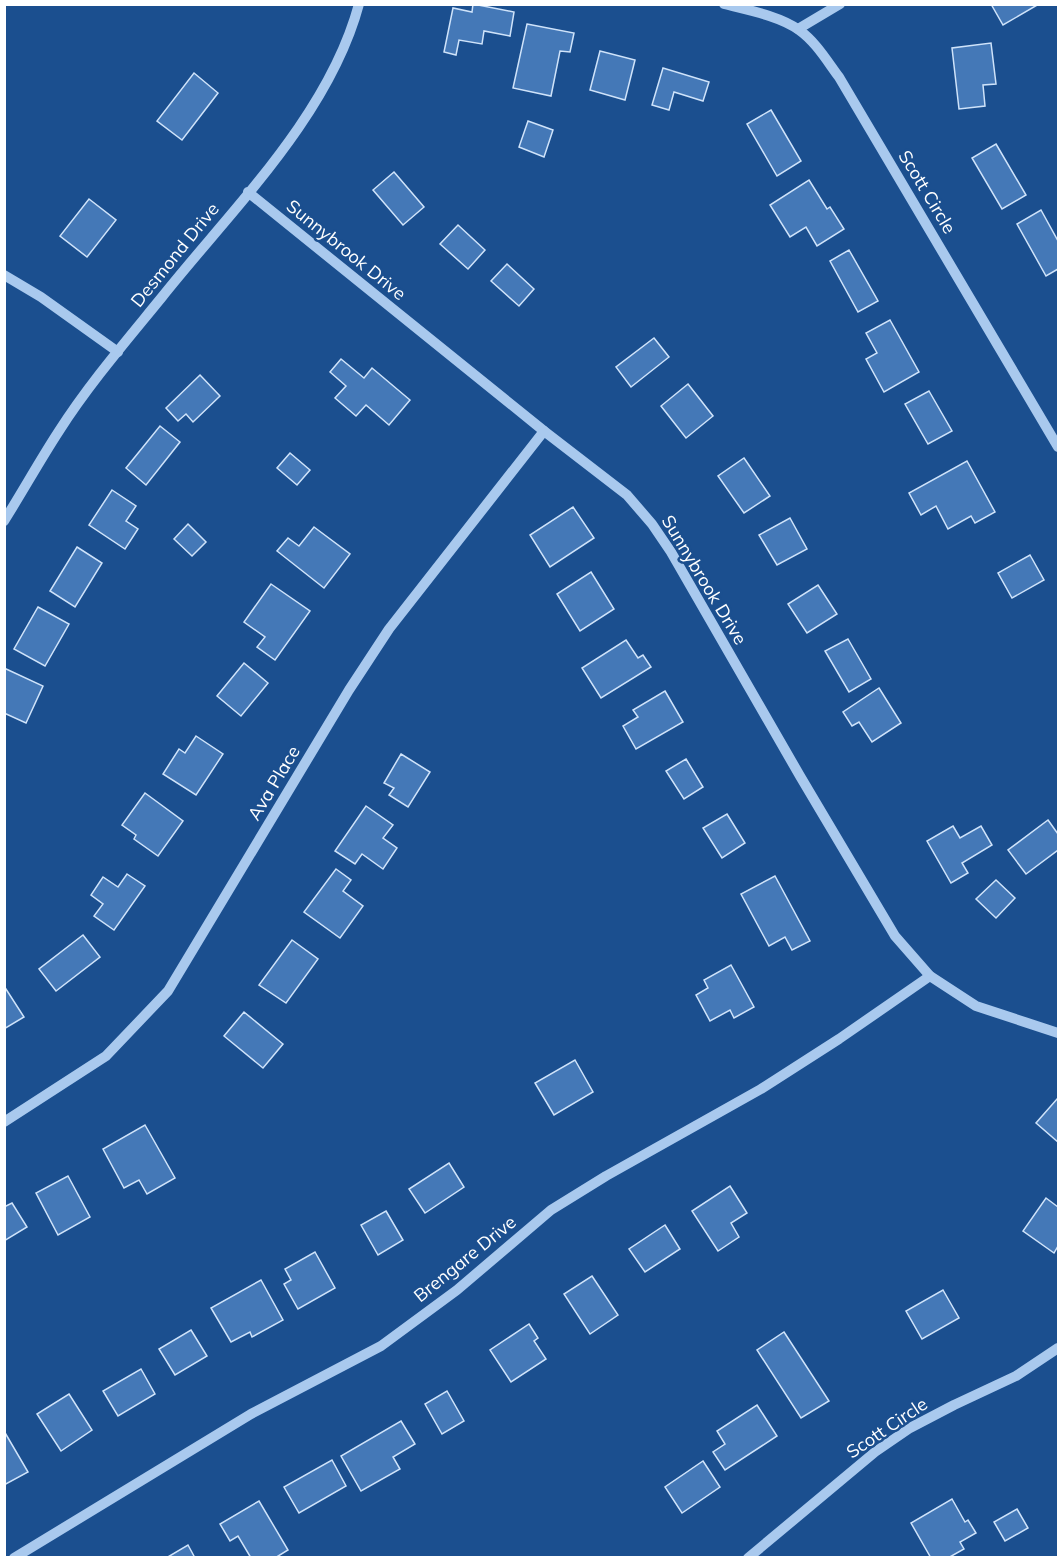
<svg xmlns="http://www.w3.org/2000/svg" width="1063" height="1562" font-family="Mulish,sans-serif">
<rect width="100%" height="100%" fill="#1b4f8f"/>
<g fill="#4478b7" stroke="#cfe3fa" stroke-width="1.5">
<polygon points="473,4 514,12 510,36 484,31 482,44 459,40 456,55 444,52 453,8 472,12"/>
<polygon points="991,4 1039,4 1003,25"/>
<polygon points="527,24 574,33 570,52 560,51 551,96 513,88"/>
<polygon points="991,43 996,84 983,85 985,106 959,109 952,48"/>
<polygon points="600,51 635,60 625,100 590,90"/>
<polygon points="663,68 709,82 703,101 674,92 669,110 652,105"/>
<polygon points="194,73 218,93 182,140 157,121"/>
<polygon points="771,110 801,161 777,176 747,124"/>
<polygon points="528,121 553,130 544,157 519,147"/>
<polygon points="996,144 1026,195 1002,209 972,158"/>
<polygon points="394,172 424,207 403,225 373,190"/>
<polygon points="809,180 827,209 830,207 844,229 817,246 806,227 790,237 770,205"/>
<polygon points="89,199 116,220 87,257 60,236"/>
<polygon points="1041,210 1058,241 1058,269 1046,276 1017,224"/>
<polygon points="458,225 485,250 468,269 440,244"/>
<polygon points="849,250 878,301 858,312 830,261"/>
<polygon points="507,264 534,289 519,306 491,281"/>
<polygon points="890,320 919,372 884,392 866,359 877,353 866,333"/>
<polygon points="654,338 669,357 631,387 616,367"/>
<polygon points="341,359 364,378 372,368 410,400 389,425 366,405 356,416 335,398 346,386 330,372"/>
<polygon points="200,375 220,396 193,422 186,414 178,421 166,408"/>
<polygon points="688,384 713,416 686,438 661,406"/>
<polygon points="929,391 952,431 928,444 905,404"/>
<polygon points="160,426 180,442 146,485 126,468"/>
<polygon points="290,453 310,470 297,485 277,468"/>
<polygon points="744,458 770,496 744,513 718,476"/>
<polygon points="967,461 995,512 975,523 971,516 948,529 936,506 921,515 909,493"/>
<polygon points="112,490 136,506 126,521 138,529 125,549 89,525"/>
<polygon points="573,507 594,538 550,567 530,535"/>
<polygon points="790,518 807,549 777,565 759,535"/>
<polygon points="188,524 206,542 192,556 174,539"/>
<polygon points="314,527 350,554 324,588 277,551 288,538 299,546"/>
<polygon points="77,547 102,563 75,607 50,591"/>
<polygon points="1030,555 1044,580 1012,598 998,573"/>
<polygon points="591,572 614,609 580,631 557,594"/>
<polygon points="271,584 310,611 275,660 257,647 265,637 244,622"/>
<polygon points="818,585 837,614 807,633 788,604"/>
<polygon points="38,607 69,624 45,666 14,649"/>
<polygon points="848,639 871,679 849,692 825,651"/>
<polygon points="626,640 638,658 643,655 651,667 601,698 582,668"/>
<polygon points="244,663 268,683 241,716 217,696"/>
<polygon points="4,668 43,686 26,723 4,713"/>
<polygon points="879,688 901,723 872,742 859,722 852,726 843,712"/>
<polygon points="665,691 683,722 636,749 623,726 638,717 633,710"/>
<polygon points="196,736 223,754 196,795 163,774 179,749 185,753"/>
<polygon points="401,754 430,772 408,807 389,795 394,788 384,783"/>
<polygon points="686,759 703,787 684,799 666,771"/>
<polygon points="145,793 183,821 158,856 134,839 136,835 122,825"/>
<polygon points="366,806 393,825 383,838 397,848 383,869 362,854 355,864 335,851"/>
<polygon points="727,814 745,843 722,858 703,828"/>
<polygon points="1048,820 1058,834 1058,850 1026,874 1008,850"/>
<polygon points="953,826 960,838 981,826 992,845 962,863 968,873 951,883 927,841"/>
<polygon points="336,869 351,880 343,891 363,906 340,938 304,912"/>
<polygon points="127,874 145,886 114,930 94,916 103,904 91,895 103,877 118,887"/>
<polygon points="775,876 810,941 792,950 785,937 769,946 741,894"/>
<polygon points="996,880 1015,898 996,918 976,899"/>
<polygon points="83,935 100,957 56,991 39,969"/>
<polygon points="292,940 318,959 286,1003 259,985"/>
<polygon points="731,965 754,1007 734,1018 730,1010 710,1021 696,995 708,988 704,980"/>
<polygon points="4,986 24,1017 4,1029"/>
<polygon points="244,1012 283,1044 263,1068 224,1036"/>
<polygon points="575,1060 593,1092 554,1115 535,1083"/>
<polygon points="1057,1099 1058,1100 1058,1142 1036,1123"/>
<polygon points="145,1125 175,1178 147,1194 139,1180 124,1188 103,1149"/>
<polygon points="449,1163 464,1187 425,1213 409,1189"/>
<polygon points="68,1176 90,1217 58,1235 36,1193"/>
<polygon points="730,1186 747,1213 731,1223 739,1237 718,1251 692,1211"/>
<polygon points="1046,1198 1058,1207 1058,1246 1054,1253 1023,1231"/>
<polygon points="12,1203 27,1227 4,1241 4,1207"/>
<polygon points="386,1211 403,1240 378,1255 361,1225"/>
<polygon points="665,1225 680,1249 645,1272 629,1249"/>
<polygon points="315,1252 335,1288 298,1309 284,1284 291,1280 285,1269"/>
<polygon points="592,1276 618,1315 590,1334 564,1294"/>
<polygon points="261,1280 283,1320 252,1337 250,1332 231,1342 211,1308"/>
<polygon points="943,1290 959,1318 922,1339 906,1311"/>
<polygon points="529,1324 538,1338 534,1341 546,1359 511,1382 490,1350"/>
<polygon points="191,1330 207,1356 175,1375 159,1349"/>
<polygon points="784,1332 829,1401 801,1418 757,1350"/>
<polygon points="141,1369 155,1394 118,1416 103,1391"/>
<polygon points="447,1391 464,1421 442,1434 425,1404"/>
<polygon points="69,1394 92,1430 61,1451 37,1414"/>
<polygon points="757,1405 777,1436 725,1470 713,1452 725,1444 717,1431"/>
<polygon points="401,1421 415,1444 393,1457 400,1469 361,1491 341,1456"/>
<polygon points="4,1431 28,1472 4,1485"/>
<polygon points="332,1460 346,1486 299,1513 284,1487"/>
<polygon points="703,1461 720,1487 682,1513 665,1487"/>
<polygon points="952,1499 965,1522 968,1520 976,1533 960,1542 964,1549 948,1558 931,1558 911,1523"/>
<polygon points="259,1501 288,1550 275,1558 251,1558 238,1536 230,1541 220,1524"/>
<polygon points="1017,1509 1028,1528 1005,1541 994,1522"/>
<polygon points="188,1545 195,1558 166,1558"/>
</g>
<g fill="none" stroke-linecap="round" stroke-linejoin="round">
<g stroke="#a9c9ee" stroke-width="10">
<path d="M724,4C747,10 780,16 799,30C816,42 827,61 839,77L1058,447"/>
<polyline points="798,29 840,4"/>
<polyline points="248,192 544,431 627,495 652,524 671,552 800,776 895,936 930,976 976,1006 1058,1033"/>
<polyline points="4,275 41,297 118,352"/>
<path d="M4,521C23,491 40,460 59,431C89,384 127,340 162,297C232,209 329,116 359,4"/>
<polyline points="4,1122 106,1056 168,991 349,690 389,629 544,431"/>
<polyline points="14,1558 251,1414 381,1346 457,1290 551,1210 606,1176 761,1089 839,1039 930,976"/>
<polyline points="748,1558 875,1452 910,1428 954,1405 1016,1376 1058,1348"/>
</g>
</g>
<g text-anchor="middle" stroke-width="5" stroke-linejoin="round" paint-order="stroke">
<g font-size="18" fill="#fff" stroke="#1b4f8f">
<text transform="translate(927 192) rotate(59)" y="6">Scott Circle</text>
<text transform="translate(346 250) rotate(39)" y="6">Sunnybrook Drive</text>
<text transform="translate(175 255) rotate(-51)" y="6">Desmond Drive</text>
<text transform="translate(704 580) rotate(59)" y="6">Sunnybrook Drive</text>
<text transform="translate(274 783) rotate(-59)" y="6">Ava Place</text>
<text transform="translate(465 1259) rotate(-39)" y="6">Brengare Drive</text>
<text transform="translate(887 1428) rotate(-34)" y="6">Scott Circle</text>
</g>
</g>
<rect width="1063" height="1562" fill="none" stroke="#ffffff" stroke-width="12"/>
</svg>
